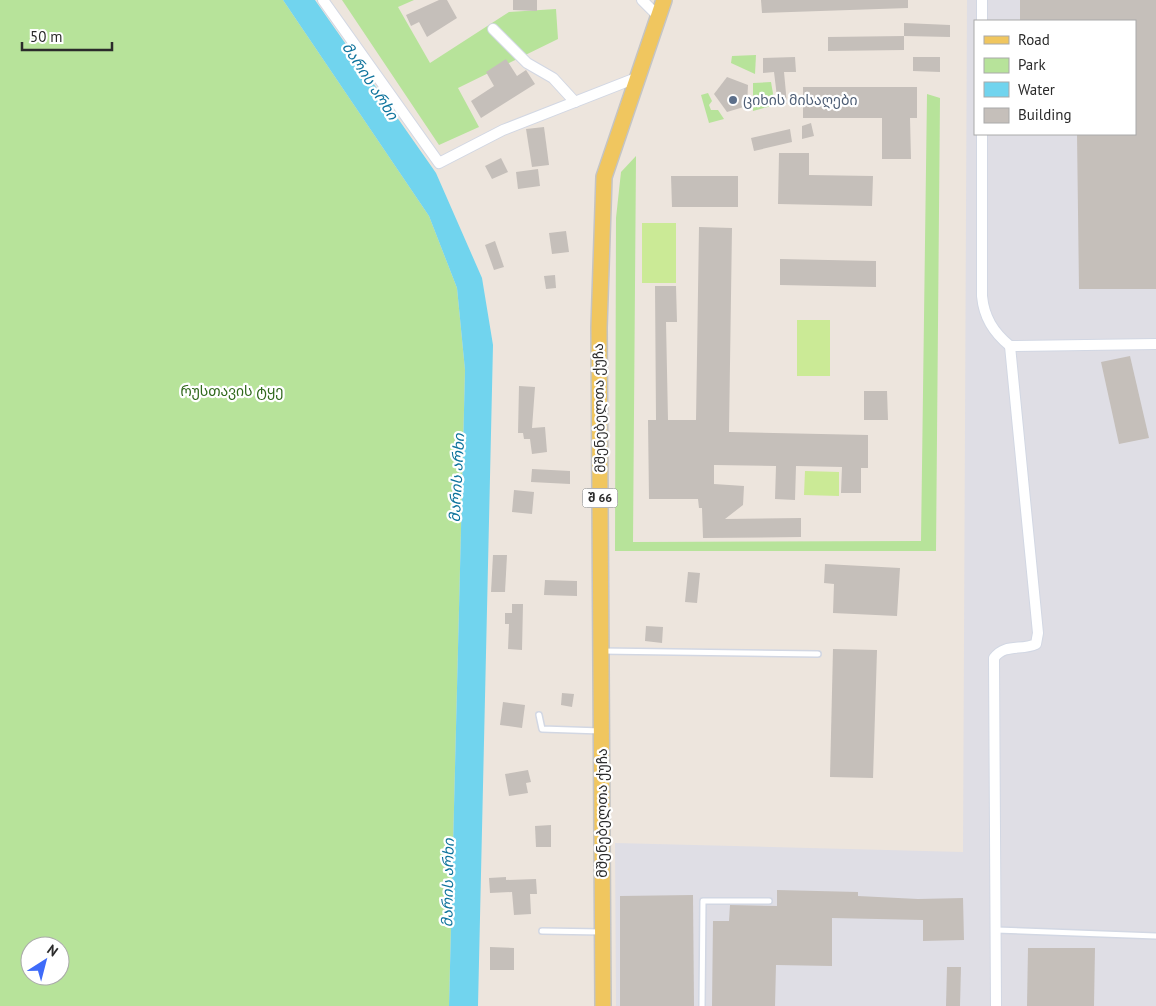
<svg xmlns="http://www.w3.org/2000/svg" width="1156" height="1006" font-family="'PT Sans','Noto Sans Georgian',sans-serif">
<rect width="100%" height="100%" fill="#ede5dd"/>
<path fill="#dfdee5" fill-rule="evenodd" d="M967,0H1156V1006H616L615,843L963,852ZM975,21H1135V134H975Z"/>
<g fill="#b7e39a" fill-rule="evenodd">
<path d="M0,0H283L429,216L457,288L465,370L449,1006H0ZM30,946H60V976H30Z"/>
<polygon points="342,0 414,0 398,7 430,63 509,12 556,9 558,39 458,88 479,127 439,145"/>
<polygon points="756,55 755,74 731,63 732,56"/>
<polygon points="771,82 775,105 753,111 753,83"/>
<polygon points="708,93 712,101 709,105 711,110 718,110 724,119 709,123 701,95"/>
<polygon points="927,94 940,98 936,551 615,551 616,218 621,172 636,156 633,542 921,541"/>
</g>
<g fill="#cbea96">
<rect x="642" y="223" width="34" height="60"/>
<rect x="797" y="320" width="33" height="56"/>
<polygon points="805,471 839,472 839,496 804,495"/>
</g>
<polygon fill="#71d4ee" points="283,0 315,0 436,173 482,278 493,345 478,1006 449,1006 465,370 457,288 429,216"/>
<g fill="#c5bfba">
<polygon points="439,0 447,0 457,18 427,37 419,22 411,26 406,15"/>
<polygon points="513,0 537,0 537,11 513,10"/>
<polygon points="761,0 908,0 908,8 762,13"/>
<polygon points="1020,0 1156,0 1156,289 1079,289 1077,134 1135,134 1135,21 1020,21"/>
<polygon points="904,23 950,25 950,37 904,36"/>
<polygon points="904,36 904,50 828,51 828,37"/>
<polygon points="795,57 796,72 784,72 787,104 778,105 774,72 763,73 763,58"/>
<polygon points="913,57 940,57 940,72 913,71"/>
<polygon points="506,59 517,76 526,70 535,84 481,118 471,101 494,86 486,72"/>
<polygon points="727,77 748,85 747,106 727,112 714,94"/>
<polygon points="803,87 917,87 917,118 910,118 911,159 882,159 882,118 803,118"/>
<polygon points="811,123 814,136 802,139 802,126"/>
<polygon points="544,127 549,165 532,167 526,129"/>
<polygon points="790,129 792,142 754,151 751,138"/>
<polygon points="779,153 809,153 809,175 873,176 872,206 778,204"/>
<polygon points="501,158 508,172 492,179 485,166"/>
<polygon points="538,169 540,186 518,189 516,172"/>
<polygon points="671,176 738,176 738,207 672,207"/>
<polygon points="699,227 732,228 729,432 868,435 868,468 861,468 861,493 841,493 842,467 796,466 795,500 775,499 776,466 714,465 714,484 744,486 743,505 725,519 801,518 801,537 703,538 702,508 699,508 698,499 649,499 648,420 656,420 655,286 676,286 677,322 666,322 668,420 696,420"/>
<polygon points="566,231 569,252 552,254 549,233"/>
<polygon points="495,241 504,267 494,270 485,245"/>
<polygon points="780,259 876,261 876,287 780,285"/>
<polygon points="555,275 556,288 546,289 544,276"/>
<polygon points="1130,356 1149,438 1119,444 1101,362"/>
<polygon points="519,386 535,387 532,428 545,427 547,452 532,454 530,439 524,439 523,433 518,433"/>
<polygon points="864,391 887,391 888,420 864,420"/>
<polygon points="532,469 570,471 570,484 531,482"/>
<polygon points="514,490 534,492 532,514 512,512"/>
<polygon points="493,555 507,555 505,592 491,592"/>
<polygon points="825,564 900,568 897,616 833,613 834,584 824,583"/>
<polygon points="688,572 700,573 697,603 685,602"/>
<polygon points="545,580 577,581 577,596 544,595"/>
<polygon points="512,604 523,604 522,650 508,649 509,624 505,624 505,613 512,613"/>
<polygon points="646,626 663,627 662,643 645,641"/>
<polygon points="833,649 877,650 873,778 830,777"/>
<polygon points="562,693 574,694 572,707 561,705"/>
<polygon points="503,702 525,705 522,728 500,725"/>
<polygon points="528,770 531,782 526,783 528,793 509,796 505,774"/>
<polygon points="551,825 551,847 536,847 535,826"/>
<polygon points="506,877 506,880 536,879 537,894 530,894 531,914 514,915 512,892 490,893 489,878"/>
<polygon points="777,890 858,892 858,896 918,899 963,898 964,940 923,941 923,920 832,918 832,966 776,965 775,1006 712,1006 713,921 729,921 730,905 777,906"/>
<polygon points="693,895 694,1006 620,1006 620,896"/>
<polygon points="490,947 514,948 514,970 490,970"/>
<polygon points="1028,948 1095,948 1094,1006 1027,1006"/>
<polygon points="947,967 961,967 960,1006 946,1006"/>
</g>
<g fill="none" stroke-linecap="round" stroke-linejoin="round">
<defs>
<g id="lane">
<polyline points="601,651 818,654"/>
<polyline points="539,715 542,729 601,731"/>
<polyline points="996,930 1156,936"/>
<polyline points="542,931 602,932"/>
<polyline points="702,1006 703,901 769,901"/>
</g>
<g id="street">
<polyline points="323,0 439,163 503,130 636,78"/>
<polyline points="642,0 659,17"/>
<polyline points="982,21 982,0"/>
<polyline points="493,29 527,63 553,78 575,102"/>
<path d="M982,134V296C984,317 993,332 1010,346L1156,344"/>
<path d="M996,1006L994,658C1005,643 1021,651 1036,644L1038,633L1010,346"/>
</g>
<polyline id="primary" points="603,1006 599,328 604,177 664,0"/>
</defs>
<use href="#lane" stroke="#d2d7e3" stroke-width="8"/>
<use href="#street" stroke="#d2d7e3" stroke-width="12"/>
<use href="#primary" stroke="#c4c4c4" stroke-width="18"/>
<use href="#lane" stroke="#fff" stroke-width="5"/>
<use href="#street" stroke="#fff" stroke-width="10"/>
<use href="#primary" stroke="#f0c65f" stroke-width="15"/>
</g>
<circle fill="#5c6f8a" stroke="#fff" stroke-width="2" cx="733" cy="100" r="5"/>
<g text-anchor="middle" stroke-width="4.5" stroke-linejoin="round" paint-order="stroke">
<rect fill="#fff" stroke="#6b6b6b" stroke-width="1" x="582.5" y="488.5" width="35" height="19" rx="4"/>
<g font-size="12" font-weight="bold" fill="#2b2b2b">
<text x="600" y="502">შ 66</text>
</g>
<g font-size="14" fill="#4e5e75" stroke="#fff" text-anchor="start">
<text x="743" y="105">ციხის მისაღები</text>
</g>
<g font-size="14" fill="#2f681b" stroke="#fff">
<text x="232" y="396">რუსთავის ტყე</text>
</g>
<g font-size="14" fill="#2b2b2b" stroke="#fff">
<text transform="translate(599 408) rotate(-91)" y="5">მშენებელთა ქუჩა</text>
<text transform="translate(602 813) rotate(-90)" y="5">მშენებელთა ქუჩა</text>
</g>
<g font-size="15" font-style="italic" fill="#0e739c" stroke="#fff">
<text transform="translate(370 81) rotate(57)" y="5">მარის არხი</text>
<text transform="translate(457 478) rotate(-87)" y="5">მარის არხი</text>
<text transform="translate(448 883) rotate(-89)" y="5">მარის არხი</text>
</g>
</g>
<rect x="974" y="20" width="162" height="115" fill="#ffffff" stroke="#aaaaaa"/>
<rect x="984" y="36" width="25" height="8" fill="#f0c65f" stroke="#aaaaaa"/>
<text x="1018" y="45" font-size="15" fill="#2b2b2b">Road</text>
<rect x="984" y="58" width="25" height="15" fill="#b7e39a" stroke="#aaaaaa"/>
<text x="1018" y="70" font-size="15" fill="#2b2b2b">Park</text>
<rect x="984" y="82" width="25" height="15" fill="#71d4ee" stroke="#aaaaaa"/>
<text x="1018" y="95" font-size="15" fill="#2b2b2b">Water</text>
<rect x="984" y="108" width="25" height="15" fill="#c5bfba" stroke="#aaaaaa"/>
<text x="1018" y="120" font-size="15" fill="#2b2b2b">Building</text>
<g transform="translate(45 961) rotate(36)"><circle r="24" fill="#ffffff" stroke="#aaaaaa"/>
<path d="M0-4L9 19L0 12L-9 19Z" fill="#3e6bf9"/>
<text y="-8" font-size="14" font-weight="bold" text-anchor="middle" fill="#2b2b2b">N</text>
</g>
<path d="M22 42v8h90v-8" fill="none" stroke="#2b2b2b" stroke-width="2.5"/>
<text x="30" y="42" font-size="15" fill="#2b2b2b" stroke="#ffffff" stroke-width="4" paint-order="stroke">50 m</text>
</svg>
